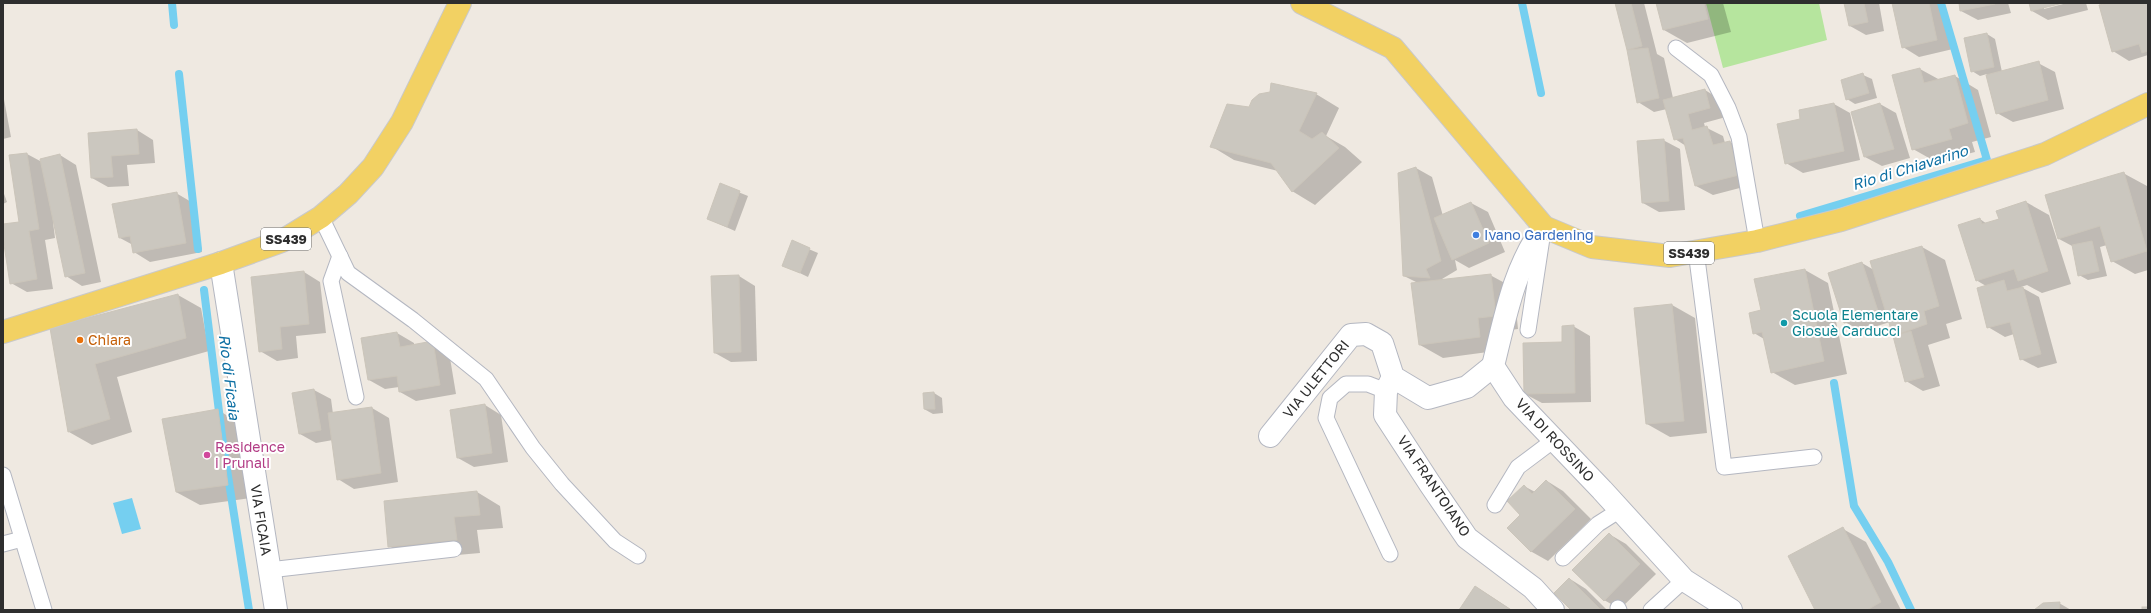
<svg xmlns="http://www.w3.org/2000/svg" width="2151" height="613" font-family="'Golos Text',sans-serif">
<rect width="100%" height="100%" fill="#efe9e1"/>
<polygon fill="#b6e59e" points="1706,3 1819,3 1827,40 1723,68"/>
<polygon fill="#75cff0" points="132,498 141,529 122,534 113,503"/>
<g fill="#0003">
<polygon points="1616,3 1644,3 1657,54 1664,58 1673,98 1705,90 1721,100 1726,117 1704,123 1705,127 1723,136 1725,143 1730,142 1746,152 1755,184 1713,195 1696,186 1686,146 1675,139 1667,109 1654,112 1638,102 1628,50"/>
<polygon points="1657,3 1723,3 1731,32 1687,43 1664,30"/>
<polygon points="1845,3 1879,3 1884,31 1866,35 1850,26"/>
<polygon points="1893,3 1943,3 1953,49 1919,57 1903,47"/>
<polygon points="1960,3 2008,3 2011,13 1978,20 1961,11"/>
<polygon points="2030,3 2059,3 2044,7 2044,9 2067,3 2086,3 2088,10 2048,20 2032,11"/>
<polygon points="2112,3 2148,3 2148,55 2129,61 2113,51"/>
<polygon points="1987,34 1995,39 2002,72 2038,63 2055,72 2064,109 2013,122 1997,113 1987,74 1980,76 1972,71"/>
<polygon points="1920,69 1940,80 1955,76 1978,90 1991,137 1972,142 1975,152 1936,162 1913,149"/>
<polygon points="1863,75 1872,79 1877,98 1855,104 1847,99"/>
<polygon points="1271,93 1316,94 1339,108 1326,136 1345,147 1362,162 1315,205 1292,191 1278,171 1234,160 1211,146 1249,108"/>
<polygon points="3,94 11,137 3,139"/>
<polygon points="1834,104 1850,113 1860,160 1803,173 1786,163 1802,120"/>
<polygon points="1880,104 1896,113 1910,158 1882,166 1865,157 1852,112"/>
<polygon points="137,130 153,140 155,163 127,165 129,186 108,187 92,178 89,134"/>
<polygon points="1663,140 1680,149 1685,210 1659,212 1643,203"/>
<polygon points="27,154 42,162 60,155 76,165 101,282 82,286 66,276 54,222 53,222 55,238 45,240 53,289 27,292 11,283 3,225 20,223 10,156"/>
<polygon points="1416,168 1432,177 1443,216 1471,203 1488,212 1505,252 1469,268 1455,260 1457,270 1442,279 1442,280 1490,275 1514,288 1518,329 1501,331 1503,350 1443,358 1420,345 1418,283 1404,276"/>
<polygon points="2123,173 2147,186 2148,191 2148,270 2135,274 2112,261 2107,245 2100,247 2107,276 2088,280 2079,275 2074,247 2059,239 2046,196"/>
<polygon points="721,185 748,196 735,231 708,219"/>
<polygon points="3,191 7,202 3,204"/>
<polygon points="176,193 193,203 202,252 150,262 134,252 133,245 120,238"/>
<polygon points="2026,202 2049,215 2071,284 2042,293 2027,285 2021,287 2039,297 2057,363 2038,368 2021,359 2014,334 2005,337 1988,327 1986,286 1976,280 1980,219 1987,224 2000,219"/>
<polygon points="792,242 818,253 808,277 783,265"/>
<polygon points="1922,247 1945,260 1962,319 1946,324 1950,338 1928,345 1940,386 1923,391 1906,381 1890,322 1861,331 1845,322 1862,263 1874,270"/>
<polygon points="1805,270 1828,283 1847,374 1795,385 1772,372 1764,339 1754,333 1762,311"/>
<polygon points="304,272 320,282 326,333 296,336 298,358 277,361 260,351"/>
<polygon points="739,276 755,286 757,361 731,362 715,353"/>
<polygon points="178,295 201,308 209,351 117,377 132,432 92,445 69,432 51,329"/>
<polygon points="1672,305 1695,318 1707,433 1670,437 1647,424"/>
<polygon points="1573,326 1590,336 1591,402 1542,403 1525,394"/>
<polygon points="397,333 414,343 414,345 433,342 449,352 456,394 416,401 400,392 399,387 385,389 369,380"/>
<polygon points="314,390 331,399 333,414 372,408 389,418 398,482 354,489 338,479 333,440 316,443 300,434 294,394"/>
<polygon points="934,393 942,398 943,413 933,414 924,409"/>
<polygon points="485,405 501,415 508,462 474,467 458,458"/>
<polygon points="218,410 241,424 251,498 200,505 176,492"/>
<polygon points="1547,481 1563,491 1591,519 1548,561 1532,552 1509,528 1522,515 1524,486 1535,492"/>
<polygon points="477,492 500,506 503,528 477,530 480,553 412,559 389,546 385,502"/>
<polygon points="1843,529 1866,542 1901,610 1816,610"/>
<polygon points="1609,534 1626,544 1656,574 1620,609 1604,600"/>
<polygon points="1570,579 1586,589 1607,610 1572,610"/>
<polygon points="1476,587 1492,597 1512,610 1461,610"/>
<polygon points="2059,603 2071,610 2036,610"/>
</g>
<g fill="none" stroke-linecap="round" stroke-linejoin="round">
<g stroke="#75cff0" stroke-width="8">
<polyline points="172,3 174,25"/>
<polyline points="1522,3 1541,93"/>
<polyline points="179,74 198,249"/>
<polyline points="1800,216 1987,160 1941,3"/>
<polyline points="204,290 223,444 249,610"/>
<polyline points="1834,383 1854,506 1888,562 1911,610"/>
</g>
</g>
<g fill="#cbc7bf" stroke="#cbc5ba">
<polygon points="1615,3 1631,3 1642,46 1627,50"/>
<polygon points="1656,3 1704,3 1708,19 1663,30"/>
<polygon points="1844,3 1864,3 1868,22 1849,26"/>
<polygon points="1892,3 1929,3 1937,40 1902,48"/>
<polygon points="1959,3 1994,3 1995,4 1960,11"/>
<polygon points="2029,3 2063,3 2031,11"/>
<polygon points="2108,3 2148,3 2148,51 2142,53 2139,44 2112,52 2099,5"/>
<polygon points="1987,33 1994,67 1971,72 1964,38"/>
<polygon points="1648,48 1659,98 1637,103 1627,50"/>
<polygon points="2039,61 2048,100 1996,114 1986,75"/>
<polygon points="1920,68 1924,83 1955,75 1968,123 1949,129 1952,139 1912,150 1892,75"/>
<polygon points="1863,73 1869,93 1846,100 1841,80"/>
<polygon points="1271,83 1317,93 1299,131 1312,139 1322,132 1339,148 1292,192 1271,163 1210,147 1227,104 1249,107 1252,100 1259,94 1270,92"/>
<polygon points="1705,89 1710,108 1688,114 1692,130 1707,126 1713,145 1730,141 1739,175 1695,186 1683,138 1674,140 1663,100"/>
<polygon points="1834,103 1844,151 1785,164 1777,124 1800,119 1799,110"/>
<polygon points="1880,103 1894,149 1864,157 1851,112"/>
<polygon points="137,129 139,154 111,156 113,177 91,178 88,133"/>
<polygon points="1664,139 1669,201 1642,203 1637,141"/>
<polygon points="27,153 39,229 29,231 37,279 10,284 3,238 3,224 19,222 9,155"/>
<polygon points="60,154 85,273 65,277 40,159"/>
<polygon points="1416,167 1441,261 1426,269 1430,278 1403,276 1398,173"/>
<polygon points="2124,172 2147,251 2111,262 2100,226 2058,239 2045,195"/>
<polygon points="720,183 740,191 727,227 707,219"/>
<polygon points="177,192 186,243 133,253 130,236 119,238 112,204"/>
<polygon points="2026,201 2048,271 2018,281 2014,269 1976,281 1958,225 1980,218 1982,224 1999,219 1996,211"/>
<polygon points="1471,202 1489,243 1452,260 1434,218"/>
<polygon points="792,240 810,248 800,273 782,266"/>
<polygon points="2092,241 2099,271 2078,276 2072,245"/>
<polygon points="1922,246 1939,306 1924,311 1927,324 1893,336 1870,261"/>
<polygon points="1862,262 1878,311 1844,323 1828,273"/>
<polygon points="1805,269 1824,361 1771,373 1762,332 1753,334 1749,313 1761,310 1754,279"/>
<polygon points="304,271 309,324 280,327 282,349 259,352 251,277"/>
<polygon points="1491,274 1496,316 1478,318 1480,337 1419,345 1411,283"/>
<polygon points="739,275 741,352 714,353 711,276"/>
<polygon points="2004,280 2007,291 2023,287 2041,354 2020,360 2010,322 1987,328 1977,288"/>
<polygon points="178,294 186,338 95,364 110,419 68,432 50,328"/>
<polygon points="1672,304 1684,421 1646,424 1634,308"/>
<polygon points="1574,325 1575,393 1524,394 1523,343 1562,342 1562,326"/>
<polygon points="1911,331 1924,377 1905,382 1893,336"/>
<polygon points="397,332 400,347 433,341 440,385 399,392 397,376 368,380 361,338"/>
<polygon points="314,389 321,430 299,434 292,393"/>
<polygon points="934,392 935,409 924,409 923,393"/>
<polygon points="485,404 492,453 457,458 450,410"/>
<polygon points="372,407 381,473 337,480 328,413"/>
<polygon points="218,409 228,485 176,492 162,419"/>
<polygon points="1546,480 1575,509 1531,552 1507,528 1520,515 1507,501 1524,485 1532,494"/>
<polygon points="477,491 480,515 454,517 457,540 388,547 384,501"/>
<polygon points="1843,527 1881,602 1867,610 1815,610 1788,556"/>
<polygon points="1609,533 1640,564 1604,601 1572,570"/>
<polygon points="1569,578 1601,610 1571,610 1554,593"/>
<polygon points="1475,586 1511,610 1459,610"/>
<polygon points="2060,602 2059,610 2034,610 2043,603"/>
<rect x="2142" y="607" width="6" height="3"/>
</g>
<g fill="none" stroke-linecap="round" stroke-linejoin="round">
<defs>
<g id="lane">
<polyline points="1676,48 1711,75 1728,108 1739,137 1757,241"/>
<polyline points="321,217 348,273 413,320 486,379 533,448 562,484 615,541 638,556"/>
<polyline points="1696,251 1724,467 1814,457"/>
<polyline points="340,256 331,281 356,397"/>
<polyline points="1528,330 1542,238"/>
<polyline points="1386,391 1368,384 1346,384 1330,398 1326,418 1390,554"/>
<polyline points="3,475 44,610"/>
<polyline points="1495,505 1518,467 1554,440"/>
<polyline points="3,544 22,539"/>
<polyline points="1563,558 1598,524 1620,510"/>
<polyline points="269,570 454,549"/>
<polyline points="1618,608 1619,610"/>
<polyline points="1651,610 1684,580"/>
</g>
<g id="street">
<path d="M1544,227C1514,267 1505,318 1493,366L1514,398L1602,490L1684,580L1731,610"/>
<polyline points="221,263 276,610"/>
<polyline points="1393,377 1386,391 1385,415 1430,484 1467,538 1533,588 1553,610"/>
<polyline points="1270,436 1351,335 1366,334 1382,343 1393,377 1428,398 1467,387 1493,366"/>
</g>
<g id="primary">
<polyline points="1302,3 1393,48 1544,227 1592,247 1670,256 1757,241 1841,220 2045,154 2148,104"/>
<polyline points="3,332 221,263 282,241 321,217 348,194 373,167 402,122 460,3"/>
</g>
</defs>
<use href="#lane" stroke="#b4b7c1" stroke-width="17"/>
<use href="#street" stroke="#b4b7c1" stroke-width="24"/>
<use href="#primary" stroke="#c9c9c9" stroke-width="24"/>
<use href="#lane" stroke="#fff" stroke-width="15"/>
<use href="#street" stroke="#fff" stroke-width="22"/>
<use href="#primary" stroke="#f2d163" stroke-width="22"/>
</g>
<circle fill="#3f7fe0" stroke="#fff" stroke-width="1.5" cx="1476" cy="235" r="4"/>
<circle fill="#0f9aa8" stroke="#fff" stroke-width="1.5" cx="1784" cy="323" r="4"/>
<circle fill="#e8710a" stroke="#fff" stroke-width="1.5" cx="80" cy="340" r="4"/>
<circle fill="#d1479c" stroke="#fff" stroke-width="1.5" cx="207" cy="455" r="4"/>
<g text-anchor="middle" stroke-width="4" stroke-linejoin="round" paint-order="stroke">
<g fill="#fff" stroke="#6d6d6d" stroke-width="1">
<rect x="261" y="228" width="50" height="22" rx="3"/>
<rect x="1664" y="242" width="50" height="22" rx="3"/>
</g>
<g font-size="13" font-weight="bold" fill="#2e2e2e">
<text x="286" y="244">SS439</text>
<text x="1689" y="258">SS439</text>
</g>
<g font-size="14" fill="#366cbe" stroke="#fff" text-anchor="start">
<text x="1484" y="240">Ivano Gardening</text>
</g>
<g font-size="14" fill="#0d838f" stroke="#fff" text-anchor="start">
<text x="1792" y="320">Scuola Elementare<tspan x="1792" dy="16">Giosuè Carducci</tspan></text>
</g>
<g font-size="14" fill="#c56008" stroke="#fff" text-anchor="start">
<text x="88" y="345">Chiara</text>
</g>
<g font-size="14" fill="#2e2e2e" stroke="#fff">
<text transform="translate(1316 379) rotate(-51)" y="5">VIA ULETTORI</text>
<text transform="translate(1555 440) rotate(47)" y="5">VIA DI ROSSINO</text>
<text transform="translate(1434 486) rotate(56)" y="5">VIA FRANTOIANO</text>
<text transform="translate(261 520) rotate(81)" y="5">VIA FICAIA</text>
</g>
<g font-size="14" fill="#b23c85" stroke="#fff" text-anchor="start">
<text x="215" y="452">Residence<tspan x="215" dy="16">i Prunali</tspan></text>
</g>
<g font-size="15" font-style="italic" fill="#0d6fa3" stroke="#fff">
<text transform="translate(1910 168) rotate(-17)" y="5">Rio di Chiavarino</text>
<text transform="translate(229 377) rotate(83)" y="5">Rio di Ficaia</text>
</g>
</g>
<rect width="2151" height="613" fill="none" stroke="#2e2e2e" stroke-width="8"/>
</svg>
